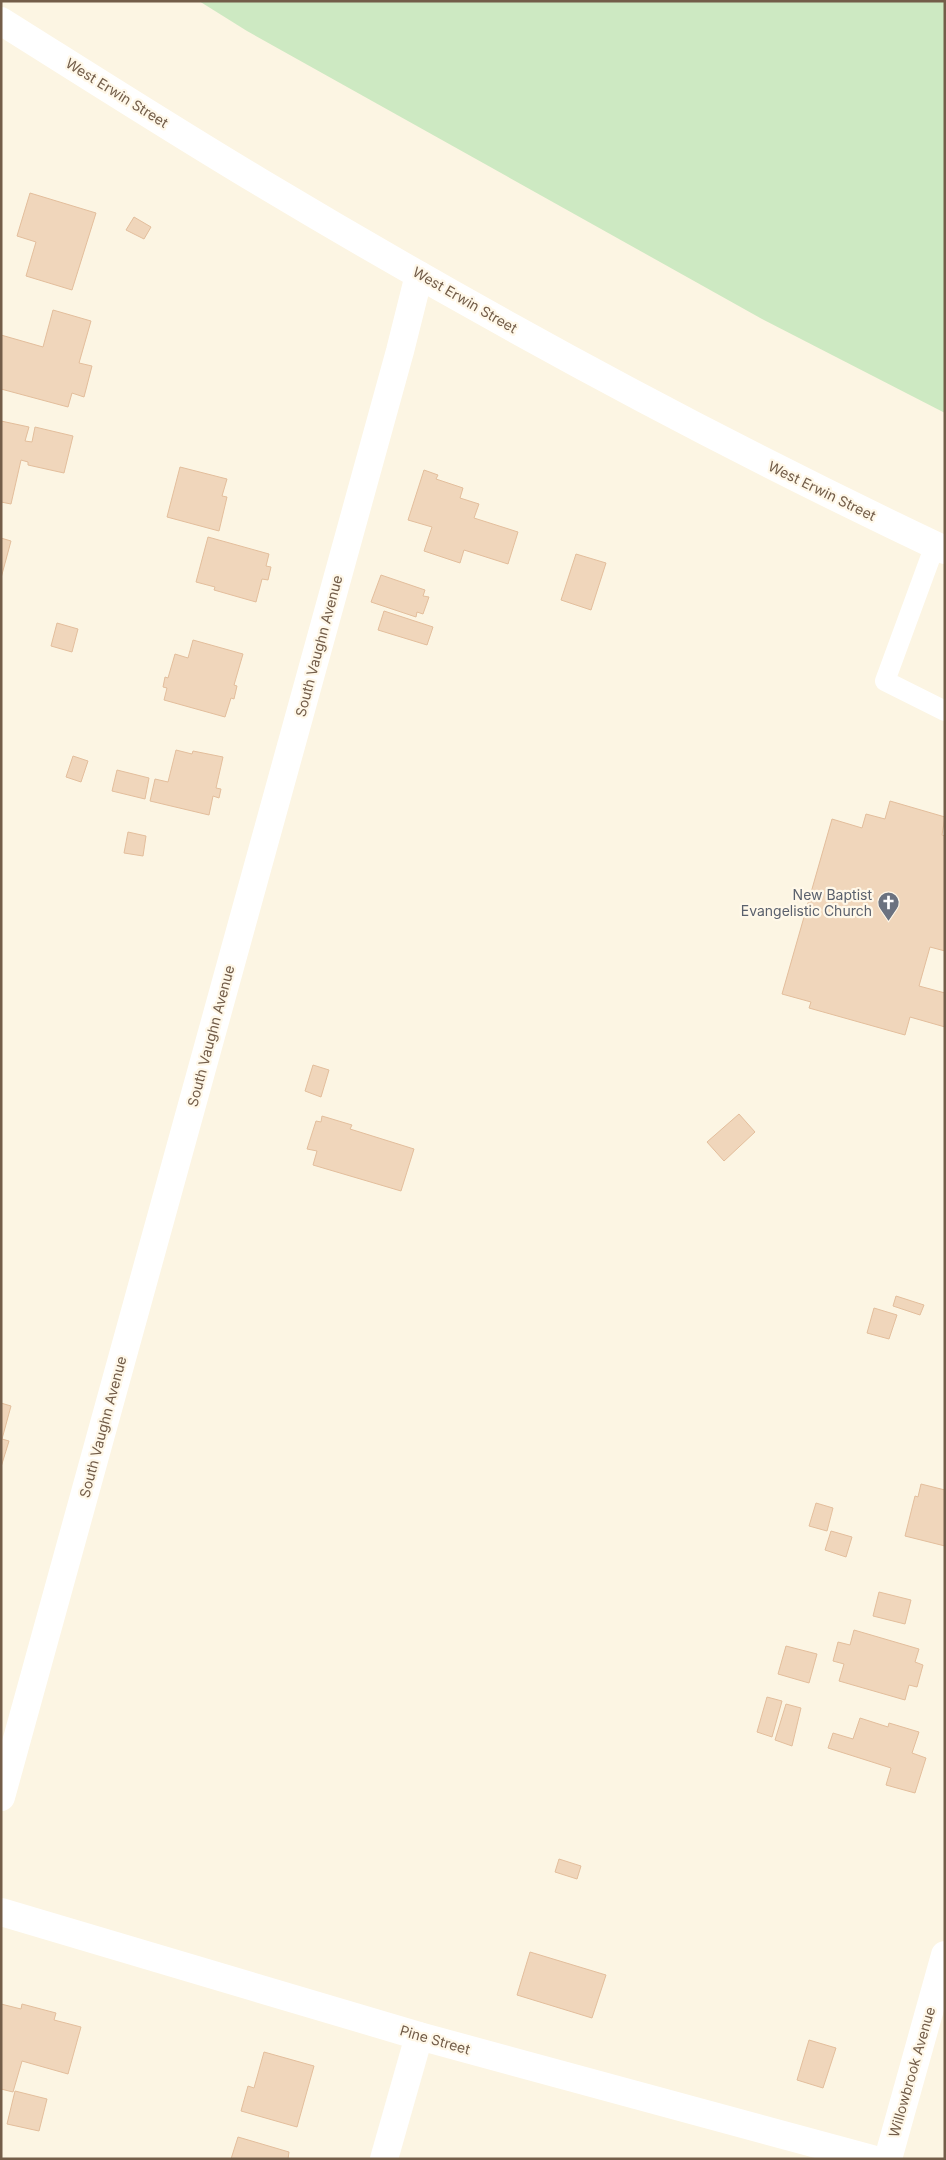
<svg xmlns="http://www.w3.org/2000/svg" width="946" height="2160" font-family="Inter,sans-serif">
<rect width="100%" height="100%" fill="#fcf5e3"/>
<polygon fill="#cde9c2" points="199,1 945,1 945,413 762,319 247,31"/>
<g fill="#f0d6bb" stroke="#e3be9c">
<polygon points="30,193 96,213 72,290 26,276 36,242 17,236"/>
<polygon points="134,217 151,227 144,239 126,230"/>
<polygon points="53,310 91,321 79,363 92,366 84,397 72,393 68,407 1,389 1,335 43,347"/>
<polygon points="1,421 29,427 25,441 32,442 35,427 73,436 64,473 28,465 28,462 21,460 11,504 1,502"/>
<polygon points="180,467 227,479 222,496 227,497 219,531 167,517"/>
<polygon points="424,470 438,475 436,479 463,488 460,498 479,504 474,518 518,532 508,564 464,550 460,563 424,551 432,527 408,520"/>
<polygon points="208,537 269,554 266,566 271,567 268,580 262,579 256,602 214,590 215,587 196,582"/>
<polygon points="1,538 11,541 1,578"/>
<polygon points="576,554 606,563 591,610 561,600"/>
<polygon points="381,575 425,590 423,596 429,597 423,614 417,612 416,617 371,602"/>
<polygon points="384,611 433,627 427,645 378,630"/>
<polygon points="57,623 78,629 72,652 51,646"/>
<polygon points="193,640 243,654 234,685 237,686 234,699 231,698 225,717 164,700 167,688 163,687 165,677 168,678 175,654 188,658"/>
<polygon points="176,750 192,754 193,751 223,757 216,788 221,789 219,798 213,796 209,815 150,801 155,779 168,782"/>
<polygon points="73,756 88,761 81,782 66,777"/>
<polygon points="117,770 149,778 145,799 112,791"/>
<polygon points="890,801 945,817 942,835 945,836 945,951 930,947 919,986 945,993 945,1027 910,1017 905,1035 809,1008 811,1002 782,994 832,819 862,828 866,814 885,819"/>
<polygon points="128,832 146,836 143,856 124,853"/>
<polygon points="313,1065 329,1070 321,1097 305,1091"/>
<polygon points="739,1114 755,1132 724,1161 707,1142"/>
<polygon points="322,1116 352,1125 350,1129 414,1149 401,1191 313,1165 317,1151 307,1149 316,1121 321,1122"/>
<polygon points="896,1296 924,1305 920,1315 893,1306"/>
<polygon points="874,1308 897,1315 889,1339 867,1333"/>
<polygon points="1,1403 11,1406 2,1439 9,1441 1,1467"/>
<polygon points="921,1484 945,1490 945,1546 905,1536 915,1496 918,1497"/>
<polygon points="816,1503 833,1508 827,1531 809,1526"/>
<polygon points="831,1531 852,1537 846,1557 825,1550"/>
<polygon points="879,1592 911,1600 905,1624 873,1616"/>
<polygon points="854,1630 919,1649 915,1662 923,1665 917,1687 909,1685 905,1700 839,1681 844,1664 833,1661 838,1642 850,1645"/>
<polygon points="786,1646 817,1654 809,1683 778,1674"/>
<polygon points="767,1697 782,1701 772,1737 757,1732"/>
<polygon points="786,1704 801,1708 792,1746 775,1740"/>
<polygon points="860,1718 888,1727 889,1723 919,1732 912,1753 926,1758 915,1793 886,1785 891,1768 828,1748 833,1733 853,1739"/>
<polygon points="559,1859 581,1866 577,1879 555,1872"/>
<polygon points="530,1952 606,1975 592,2018 517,1995"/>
<polygon points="1,2004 21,2009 22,2004 56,2013 54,2020 81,2027 68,2074 22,2061 13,2092 1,2089"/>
<polygon points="809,2040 836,2048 823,2088 797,2080"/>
<polygon points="264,2052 314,2066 297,2127 241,2111 248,2086 254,2088"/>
<polygon points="15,2091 47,2099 39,2131 7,2124"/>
<polygon points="238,2137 289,2152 288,2159 231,2159"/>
</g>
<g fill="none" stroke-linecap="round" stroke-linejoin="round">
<polyline stroke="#fff" stroke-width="20" points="935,545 885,681 945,711"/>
<g stroke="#fff" stroke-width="28">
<polyline points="1,1797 400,351 419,275"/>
<polyline points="1,1912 419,2036 872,2159"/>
<polyline points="384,2159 419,2036"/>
<polyline points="888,2159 945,1955"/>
</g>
<path stroke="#fff" stroke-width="28" d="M1,21C87,75 173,130 260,182C482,315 710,439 945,550"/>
</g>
<defs>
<symbol id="church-pin" viewBox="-11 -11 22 30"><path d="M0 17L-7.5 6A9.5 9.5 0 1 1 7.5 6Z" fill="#6b7280" stroke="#fff8e9"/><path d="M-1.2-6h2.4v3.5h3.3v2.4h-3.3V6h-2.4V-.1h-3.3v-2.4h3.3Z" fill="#fff"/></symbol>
</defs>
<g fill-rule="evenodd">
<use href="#church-pin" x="876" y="890" width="25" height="34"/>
</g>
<g text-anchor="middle" stroke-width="4.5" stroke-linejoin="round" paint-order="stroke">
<g font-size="14" fill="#735d49" stroke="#fff8e9">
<text transform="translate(117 93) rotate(32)" y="5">West Erwin Street</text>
<text transform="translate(465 300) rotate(30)" y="5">West Erwin Street</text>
<text transform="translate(822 491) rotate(26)" y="5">West Erwin Street</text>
<text transform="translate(319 646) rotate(-75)" y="5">South Vaughn Avenue</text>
<text transform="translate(211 1036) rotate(-75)" y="5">South Vaughn Avenue</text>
<text transform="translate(103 1427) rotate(-75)" y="5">South Vaughn Avenue</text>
<text transform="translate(435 2040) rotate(16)" y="5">Pine Street</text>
<text transform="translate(912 2072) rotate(-74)" y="5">Willowbrook Avenue</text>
</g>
<g font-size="14" fill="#5b616d" stroke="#fff8e9" text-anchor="end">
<text x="872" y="900">New Baptist<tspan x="872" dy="16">Evangelistic Church</tspan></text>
</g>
</g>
<rect width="946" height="2160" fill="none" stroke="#735d49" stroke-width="5"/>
</svg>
